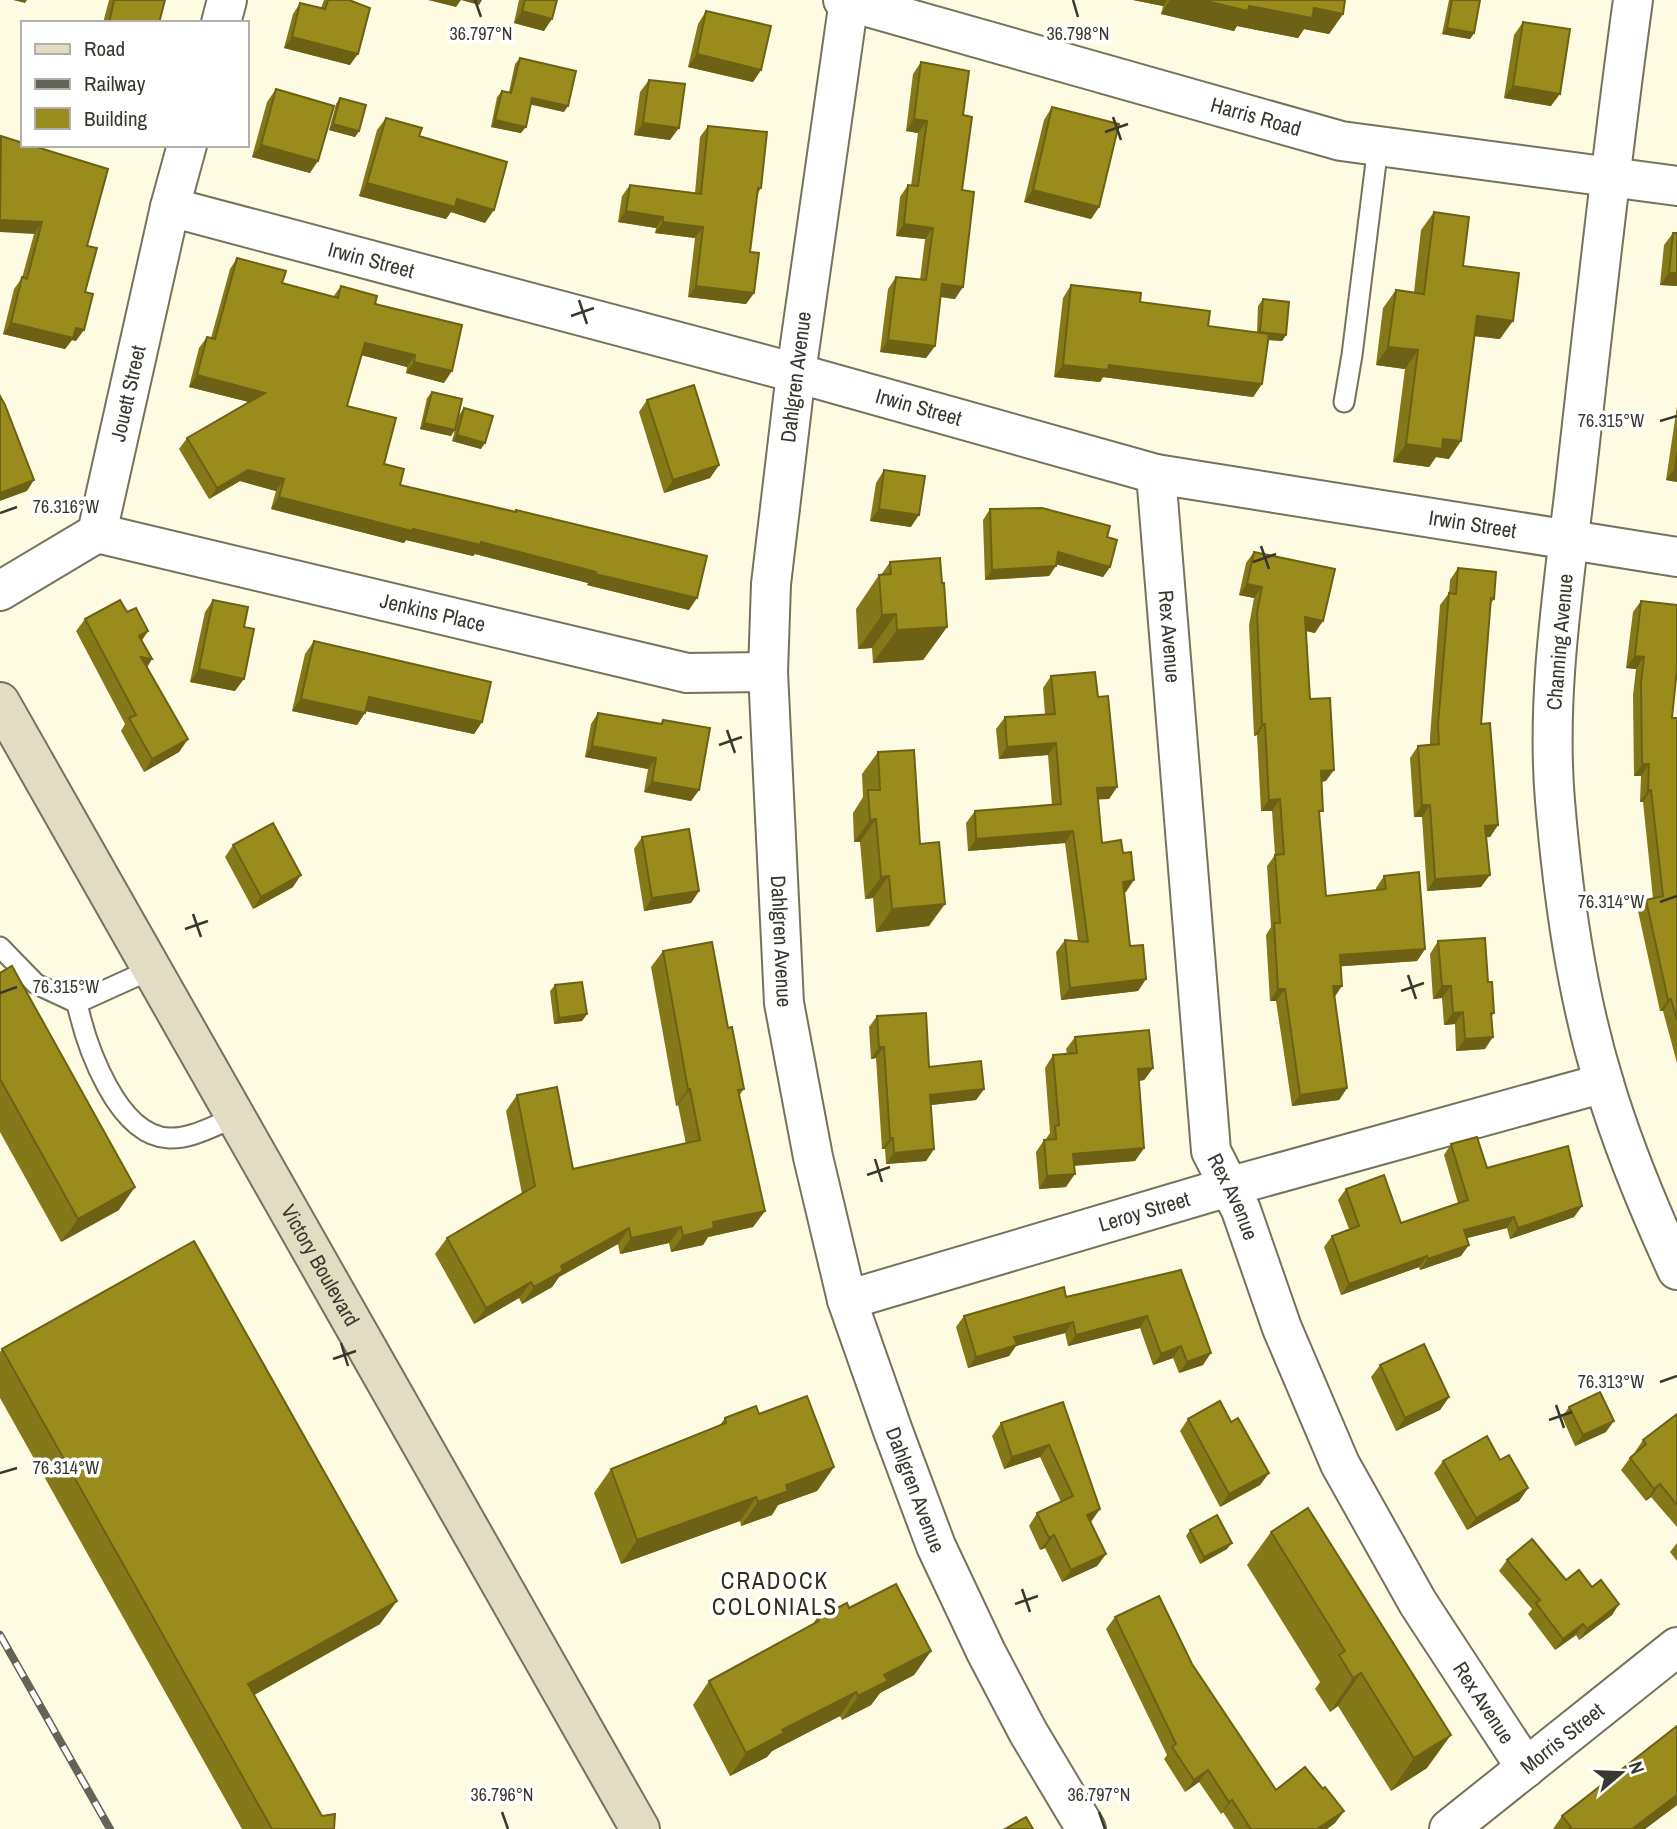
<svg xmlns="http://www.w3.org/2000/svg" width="1677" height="1829" font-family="'Archivo Narrow',sans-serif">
<rect width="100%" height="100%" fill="#fefbe3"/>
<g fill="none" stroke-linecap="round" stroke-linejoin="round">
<defs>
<g id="lane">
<polyline points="1344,402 1352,355 1378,146"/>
<polyline points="0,947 36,984 77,1003 152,969"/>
<path d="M77,1003C86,1045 117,1136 169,1138C192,1139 215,1125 236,1117"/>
</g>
<g id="street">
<path id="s1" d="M843,0L1341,141L1677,186"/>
<path id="s2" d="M849,0L796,373L771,584L768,672L784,1003L813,1157L847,1300L893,1431L936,1546L986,1652L1028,1732L1086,1829"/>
<path d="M1633,0C1611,159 1594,318 1576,478C1564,585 1546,693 1555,801C1563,895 1576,992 1604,1083C1623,1147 1649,1209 1677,1270"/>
<polyline points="221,23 227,0"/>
<path id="s3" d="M170,207L796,373L1156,474L1677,557"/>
<path id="s4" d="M1156,474L1211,1151L1241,1210L1282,1328L1340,1464L1418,1603L1526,1768"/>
<path id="s5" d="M97,533L687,673L768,672"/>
<path id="s6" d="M0,591L97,533L170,207L187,145"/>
<path id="s7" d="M847,1300L1228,1187L1604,1083"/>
<path id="s8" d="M1449,1829L1677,1647"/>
</g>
<g id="secondary">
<path id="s9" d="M0,702L640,1829"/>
</g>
</defs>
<use href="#lane" stroke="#75725d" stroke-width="23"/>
<use href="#street" stroke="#75725d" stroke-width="42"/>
<use href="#secondary" stroke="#75725d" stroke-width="42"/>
<use href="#lane" stroke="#fff" stroke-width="19"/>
<use href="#street" stroke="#fff" stroke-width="38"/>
<use href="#secondary" stroke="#e2ddc2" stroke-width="38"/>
<defs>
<polyline id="rail" points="0,1635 110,1829"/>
</defs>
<use href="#rail" stroke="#646357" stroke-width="8"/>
<use href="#rail" stroke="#fff" stroke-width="5" stroke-dasharray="16" stroke-linecap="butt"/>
</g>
<g fill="#847819">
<polygon points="109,0 165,0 159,23 103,23"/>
<polygon points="324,0 349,0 350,65 284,48 293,14 300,3 321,8"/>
<polygon points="519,0 557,0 544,31 514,23"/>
<polygon points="1133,0 1345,0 1343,14 1329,34 1304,29 1298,38 1237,26 1234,31 1161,14 1163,6"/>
<polygon points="1449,0 1480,0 1474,33 1470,39 1442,34"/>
<polygon points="706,11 761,70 753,82 688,67 698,24"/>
<polygon points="1523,22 1551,106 1504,98 1514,35"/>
<polygon points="520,58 564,112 531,104 521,133 491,127 497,97 502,91 509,92 515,64"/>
<polygon points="921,62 963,115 962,190 955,299 941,297 935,346 926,358 880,352 888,289 896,277 920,280 925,239 896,236 900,197 908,185 911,186 918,133 906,131 913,74"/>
<polygon points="649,80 670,140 634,135 640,92"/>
<polygon points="276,89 310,173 252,157 267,102"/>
<polygon points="340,98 359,131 355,137 329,130 336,104"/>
<polygon points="1052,107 1099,207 1091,219 1024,202 1044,120"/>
<polygon points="386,118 419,136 485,223 451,212 446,219 359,196 377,130"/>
<polygon points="708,126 761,188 757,195 750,252 754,293 746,304 688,297 695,238 655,233 656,228 618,222 622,196 630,185 695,193 700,137"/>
<polygon points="0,137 87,246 85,292 76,341 72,340 65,349 3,334 14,289 22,278 34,234"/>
<polygon points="1434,212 1500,339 1475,336 1449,459 1436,457 1429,467 1393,462 1405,369 1376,365 1383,308 1396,290 1414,292 1421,230"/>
<polygon points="1673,233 1677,286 1660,285 1664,245"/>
<polygon points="237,258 282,283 333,297 341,286 375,304 444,383 406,373 407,367 361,355 347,406 384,464 400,485 515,512 516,510 689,610 587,585 588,583 475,554 473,556 406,540 404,543 271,509 276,491 240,481 209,499 179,449 187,438 249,402 189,387 199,348 207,337 211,338 230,269"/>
<polygon points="1071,285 1140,302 1208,326 1257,332 1258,306 1263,299 1286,335 1282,341 1268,340 1262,384 1253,397 1103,377 1100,382 1054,377 1063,298"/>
<polygon points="432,392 451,436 420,429 427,398"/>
<polygon points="647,400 719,465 710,478 664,493 639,412"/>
<polygon points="1677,406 1677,482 1666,480"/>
<polygon points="464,408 481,449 452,441 459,415"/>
<polygon points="884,470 911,527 870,521 876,483"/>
<polygon points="990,509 1107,537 1110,567 1103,577 1056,564 1049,576 985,580 983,520"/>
<polygon points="1254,552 1315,633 1306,631 1310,699 1326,781 1322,782 1319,817 1326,896 1376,890 1376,888 1384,876 1425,949 1417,961 1341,966 1334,998 1347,1088 1339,1100 1292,1106 1276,1001 1270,1001 1266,935 1271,927 1267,866 1275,855 1272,811 1261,811 1257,735 1254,736 1249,625 1254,598 1239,595 1246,563"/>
<polygon points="890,562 947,627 923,660 873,663 872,648 858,649 856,609 879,575 881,575"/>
<polygon points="1458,568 1494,599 1490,605 1481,724 1498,825 1490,837 1486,837 1481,887 1427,891 1422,817 1414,817 1410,758 1418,746 1430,745 1430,737 1440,605 1449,593 1450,580"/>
<polygon points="213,600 244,627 235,691 190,682 205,612"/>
<polygon points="1641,601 1677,605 1677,675 1672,718 1677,718 1677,1063 1663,1011 1660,1011 1638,911 1646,900 1653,898 1643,802 1640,802 1641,776 1634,776 1633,695 1636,669 1626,668 1633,612"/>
<polygon points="127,612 148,631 142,640 152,659 147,667 188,739 179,752 144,772 121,731 125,724 76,631 85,619"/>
<polygon points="314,641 482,722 474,734 366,711 357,725 292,711 305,654"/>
<polygon points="1051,676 1098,697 1117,787 1109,799 1098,799 1102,843 1126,892 1124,892 1130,946 1146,979 1138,991 1061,1000 1056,952 1065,940 1078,941 1065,843 968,851 966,823 975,811 1052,805 1048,755 999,759 996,729 1005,717 1045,714 1043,688"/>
<polygon points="598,713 660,724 663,720 699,790 691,801 644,792 648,769 585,757 591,724"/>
<polygon points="878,752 920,844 929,926 876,932 873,898 865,899 860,842 854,842 853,813 863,797 862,774"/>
<polygon points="642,837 699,891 691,903 644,911 634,849"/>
<polygon points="233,845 293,887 253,909 225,857"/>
<polygon points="1438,941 1488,982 1494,1013 1492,1016 1485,1049 1456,1051 1455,1024 1444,1025 1442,998 1433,999 1430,954"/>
<polygon points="663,951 728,1028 744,1089 739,1096 765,1211 753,1227 708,1237 703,1245 671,1252 669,1243 620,1254 618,1244 559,1277 552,1287 522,1304 519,1298 474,1324 435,1254 447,1238 522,1194 506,1111 517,1095 573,1169 686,1144 678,1105 676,1106 651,967"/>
<polygon points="0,973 119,1210 61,1242 0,1132"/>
<polygon points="555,985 587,1014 582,1021 554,1024 550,991"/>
<polygon points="877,1016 929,1067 984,1089 976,1100 931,1105 934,1149 926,1161 886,1164 885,1149 882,1149 876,1058 871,1059 869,1027"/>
<polygon points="1075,1037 1153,1068 1144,1080 1139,1081 1144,1148 1135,1161 1074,1166 1066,1187 1039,1189 1036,1152 1044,1140 1046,1139 1050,1133 1045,1068 1053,1055 1067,1054 1066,1049"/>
<polygon points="1451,1144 1487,1168 1582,1206 1574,1217 1510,1239 1507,1228 1466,1238 1461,1256 1420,1270 1419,1267 1341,1295 1324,1247 1332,1236 1349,1229 1338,1200 1346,1189 1401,1223 1458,1203 1444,1155"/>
<polygon points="1181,1270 1203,1365 1179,1373 1173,1358 1153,1365 1140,1328 1068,1346 1065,1333 1016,1346 1009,1356 968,1368 956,1327 964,1316 1066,1297"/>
<polygon points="2,1349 380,1624 254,1695 322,1816 334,1829 242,1829 0,1398 0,1352"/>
<polygon points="1380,1365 1449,1397 1440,1410 1396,1431 1371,1377"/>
<polygon points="1063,1402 1091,1522 1106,1554 1097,1566 1062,1582 1045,1548 1040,1550 1029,1526 1037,1513 1061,1502 1040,1457 1004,1469 992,1436 1001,1423"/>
<polygon points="1569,1407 1606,1432 1575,1446 1562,1417"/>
<polygon points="759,1414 834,1467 817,1491 778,1505 772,1515 741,1526 740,1521 621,1564 594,1493 611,1469 720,1425 725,1418"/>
<polygon points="1677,1414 1677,1527 1651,1497 1646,1501 1621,1470 1630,1458 1635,1453 1635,1452 1643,1440"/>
<polygon points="1188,1419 1231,1422 1269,1473 1260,1485 1220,1507 1180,1431"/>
<polygon points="1500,1460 1528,1488 1519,1501 1467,1530 1434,1473 1443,1461"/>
<polygon points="1190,1530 1227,1549 1200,1564 1186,1536"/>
<polygon points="1271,1532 1427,1768 1391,1791 1338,1706 1330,1712 1315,1689 1320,1682 1247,1565"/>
<polygon points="1677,1543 1677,1561 1670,1552"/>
<polygon points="1507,1560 1566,1580 1592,1587 1619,1604 1612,1615 1579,1640 1576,1635 1555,1650 1528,1614 1532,1609 1499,1571"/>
<polygon points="849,1608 931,1651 914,1675 880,1693 871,1705 842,1720 840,1716 772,1751 767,1757 730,1776 693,1705 709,1681 812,1625 817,1618"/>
<polygon points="1115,1617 1192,1664 1276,1790 1323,1789 1344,1811 1335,1823 1327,1829 1234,1829 1223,1812 1221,1814 1199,1782 1185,1792 1164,1759 1167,1755 1106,1629"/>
<polygon points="1677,1725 1677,1805 1645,1829 1553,1829 1562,1816 1674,1729"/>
</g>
<g fill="#6c6114">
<polygon points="13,0 27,0 25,3"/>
<polygon points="428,0 482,0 479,5 461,0 456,7"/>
<polygon points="1133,0 1167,0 1163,6"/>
<polygon points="1170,0 1202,0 1249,6 1314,8 1343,14 1329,34 1304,29 1298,38 1237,26 1234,31 1161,14"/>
<polygon points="522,11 552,19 544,31 514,23"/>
<polygon points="1447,28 1474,33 1470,39 1442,34"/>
<polygon points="292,37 358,54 350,65 284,48"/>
<polygon points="697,54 761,70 753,82 688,67"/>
<polygon points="1513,86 1560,94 1551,106 1504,98"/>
<polygon points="532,98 568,106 564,112 528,104"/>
<polygon points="914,119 927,121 918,133 906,131"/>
<polygon points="495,120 526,127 521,133 491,127"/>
<polygon points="643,123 679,128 670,140 634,135"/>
<polygon points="333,124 359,131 355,137 329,130"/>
<polygon points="261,145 318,161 310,173 252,157"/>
<polygon points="367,183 457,199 494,210 485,223 451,212 446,219 359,196"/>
<polygon points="1033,190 1099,207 1091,219 1024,202"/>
<polygon points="626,211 663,217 656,228 618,222"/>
<polygon points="0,220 42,222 34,234 0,232"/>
<polygon points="663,222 703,227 695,238 655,233"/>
<polygon points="904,224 933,228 925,239 896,236"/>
<polygon points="1669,273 1677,273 1677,286 1660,285"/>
<polygon points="942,284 963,287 955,299 934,296"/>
<polygon points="696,286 754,293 746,304 688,297"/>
<polygon points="1477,316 1513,321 1500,339 1464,335"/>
<polygon points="11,323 76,328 84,330 76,341 72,340 65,349 3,334"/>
<polygon points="1260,332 1286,335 1282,341 1256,339"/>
<polygon points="888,340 935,346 926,358 880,352"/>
<polygon points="365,343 415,355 407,367 357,354"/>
<polygon points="1388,347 1418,350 1405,369 1376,365"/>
<polygon points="414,362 452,371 444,383 406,373"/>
<polygon points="1063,365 1109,365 1262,384 1253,397 1103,377 1100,382 1054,377"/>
<polygon points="197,375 265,393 257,404 189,387"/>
<polygon points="424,423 455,430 451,436 420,429"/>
<polygon points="457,435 485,443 481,449 452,441"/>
<polygon points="1443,439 1461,441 1449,459 1436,457 1429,467 1393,462 1406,444"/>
<polygon points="719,465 710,478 664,493 673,480"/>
<polygon points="1675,468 1677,468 1677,482 1666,480"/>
<polygon points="248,470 284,479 276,491 240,481 209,499 217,488"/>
<polygon points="34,480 27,491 0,501 0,493"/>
<polygon points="279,497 413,529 481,542 596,572 588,583 475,554 473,556 406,540 404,543 271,509"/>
<polygon points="879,509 919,515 911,527 870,521"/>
<polygon points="1058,552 1110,567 1103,577 1051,563"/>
<polygon points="1056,566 1049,576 985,580 992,570"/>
<polygon points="595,574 697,598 689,610 587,585"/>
<polygon points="1247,584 1262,587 1254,598 1239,595"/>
<polygon points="896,614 872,648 858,649 882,615"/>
<polygon points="1305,617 1323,621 1315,633 1297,629"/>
<polygon points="947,627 923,660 873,663 897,630"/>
<polygon points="148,631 140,643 139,636"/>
<polygon points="1635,656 1644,657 1636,669 1626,668"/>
<polygon points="141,657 152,659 144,672"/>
<polygon points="199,669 244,679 235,691 190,682"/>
<polygon points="369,697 482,722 474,734 360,710"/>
<polygon points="301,699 365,713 357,725 292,711"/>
<polygon points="1262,724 1265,724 1257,735 1254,736"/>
<polygon points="188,739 179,752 144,772 152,759"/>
<polygon points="1056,743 1048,755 999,759 1007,747"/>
<polygon points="592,746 656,758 648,769 585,757"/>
<polygon points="1642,764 1649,764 1641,776 1634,776"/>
<polygon points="1334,770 1326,781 1313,782 1321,771"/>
<polygon points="652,782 699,790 691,801 644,792"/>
<polygon points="1117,787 1109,799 1089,800 1097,788"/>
<polygon points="1648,790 1651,790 1643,802 1640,802"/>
<polygon points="1280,799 1272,811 1261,811 1269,800"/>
<polygon points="1422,805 1430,805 1422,817 1414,817"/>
<polygon points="876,819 860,842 854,842 870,820"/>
<polygon points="1498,825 1490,837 1477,838 1485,826"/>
<polygon points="1073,831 1065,843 968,851 976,839"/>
<polygon points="301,875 293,887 253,909 261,897"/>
<polygon points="1490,875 1481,887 1427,891 1435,879"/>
<polygon points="889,876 873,898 865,899 881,877"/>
<polygon points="1134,880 1126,892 1115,894 1123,882"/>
<polygon points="699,891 691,903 644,911 652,898"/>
<polygon points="945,904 929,926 876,932 892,909"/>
<polygon points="1425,949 1417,961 1332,967 1340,955"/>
<polygon points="1146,979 1138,991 1061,1000 1070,988"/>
<polygon points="1333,986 1342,986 1334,998"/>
<polygon points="1442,986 1451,986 1442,998 1433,999"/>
<polygon points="1278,989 1285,989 1276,1001 1270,1001"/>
<polygon points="1671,999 1663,1011 1660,1011 1668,1000"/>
<polygon points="1463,1012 1455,1024 1444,1025 1453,1013"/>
<polygon points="587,1014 582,1021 554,1024 559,1018"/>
<polygon points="1493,1037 1485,1049 1456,1051 1465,1039"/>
<polygon points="879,1047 884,1047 876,1058 871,1059"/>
<polygon points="1153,1068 1144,1080 1130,1082 1138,1069"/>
<polygon points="1347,1088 1339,1100 1292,1106 1300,1095"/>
<polygon points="688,1089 690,1089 678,1105 676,1106"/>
<polygon points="984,1089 976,1100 922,1106 930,1095"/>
<polygon points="890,1138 893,1138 885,1149 882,1149"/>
<polygon points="1144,1148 1135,1161 1065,1166 1073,1154"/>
<polygon points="934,1149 926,1161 886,1164 894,1153"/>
<polygon points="1075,1174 1066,1187 1039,1189 1047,1176"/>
<polygon points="135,1187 119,1210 61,1242 78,1219"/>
<polygon points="1582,1206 1574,1217 1510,1239 1518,1228"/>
<polygon points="765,1211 753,1227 708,1237 703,1245 671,1252 683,1236 713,1222"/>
<polygon points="1514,1217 1507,1228 1456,1241 1464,1230"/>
<polygon points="681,1227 669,1243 620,1254 631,1238"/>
<polygon points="629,1228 618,1244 559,1277 552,1287 522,1304 534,1287 561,1266"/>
<polygon points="1469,1245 1461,1256 1420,1270 1428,1259"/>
<polygon points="1427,1256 1419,1267 1341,1295 1349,1284"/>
<polygon points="531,1282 519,1298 474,1324 486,1308"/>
<polygon points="1147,1316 1140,1328 1068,1346 1076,1335"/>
<polygon points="1073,1322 1065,1333 1016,1346 1009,1356 968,1368 976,1357 1014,1337"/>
<polygon points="1181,1346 1173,1358 1153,1365 1161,1354"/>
<polygon points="1211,1353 1203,1365 1179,1373 1187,1362"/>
<polygon points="1449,1397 1440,1410 1396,1431 1405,1418"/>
<polygon points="1614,1421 1606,1432 1575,1446 1583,1435"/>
<polygon points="1049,1445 1040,1457 1004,1469 1012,1457"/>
<polygon points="834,1467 817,1491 778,1505 772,1515 741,1526 758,1502 786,1485"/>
<polygon points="1269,1473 1260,1485 1220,1507 1229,1494"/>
<polygon points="1660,1484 1651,1497 1646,1501 1654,1489"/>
<polygon points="1528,1488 1519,1501 1467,1530 1476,1518"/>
<polygon points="756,1497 740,1521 621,1564 637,1540"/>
<polygon points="1100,1509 1091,1522 1087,1515"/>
<polygon points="1054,1535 1045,1548 1040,1550 1049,1538"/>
<polygon points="1232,1543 1227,1549 1200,1564 1204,1557"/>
<polygon points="1106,1554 1097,1566 1062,1582 1071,1570"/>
<polygon points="397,1601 380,1624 231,1708 248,1684"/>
<polygon points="1619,1604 1612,1615 1579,1640 1587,1629"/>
<polygon points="1583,1624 1576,1635 1555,1650 1563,1639"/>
<polygon points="931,1651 914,1675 880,1693 871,1705 842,1720 858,1696 884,1675"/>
<polygon points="1361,1673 1338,1706 1330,1712 1353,1678"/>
<polygon points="856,1692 840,1716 772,1751 767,1757 730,1776 746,1753 782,1730"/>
<polygon points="1451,1735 1427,1768 1391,1791 1414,1758"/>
<polygon points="1208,1770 1199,1782 1185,1792 1194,1780"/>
<polygon points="1677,1795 1677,1805 1645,1829 1632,1829"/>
<polygon points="1232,1800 1223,1812 1221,1814 1229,1802"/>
<polygon points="1344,1811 1335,1823 1327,1829 1317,1829"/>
</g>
<g fill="#9a8b1d" stroke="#6c6114" stroke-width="2">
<polygon points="114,0 165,0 159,23 109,23"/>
<polygon points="328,0 349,0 370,8 358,54 292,37 300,3 325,9"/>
<polygon points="525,0 557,0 552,19 522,11"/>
<polygon points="1202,0 1345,0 1343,14 1314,8 1312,18 1249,6 1248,11"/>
<polygon points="1452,0 1480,0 1474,33 1447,28"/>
<polygon points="706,11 771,26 761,70 697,54"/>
<polygon points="1523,22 1570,29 1560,94 1513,86"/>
<polygon points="520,58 576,71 568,106 532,98 526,127 495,120 502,91 511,93"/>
<polygon points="921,62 969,71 963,115 972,117 962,190 974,192 963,287 942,284 935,346 888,340 896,277 926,280 933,228 904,224 908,185 918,186 927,121 914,119"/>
<polygon points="649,80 685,84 679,128 643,123"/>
<polygon points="276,89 334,106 318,161 261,145"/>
<polygon points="340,98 366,105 359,131 333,124"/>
<polygon points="1052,107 1119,124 1099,207 1033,190"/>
<polygon points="386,118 422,128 419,136 507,162 494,210 457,199 455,207 367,183"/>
<polygon points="708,126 767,132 761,188 758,188 750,252 759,253 754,293 696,286 703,227 663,222 663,217 626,211 630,185 701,194"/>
<polygon points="1,136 23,143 23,145 30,145 108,169 87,246 97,248 85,292 93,294 84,330 76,328 73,338 11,323 22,277 27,279 42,222 0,220"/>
<polygon points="1434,212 1469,217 1463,266 1519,273 1513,321 1477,316 1461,441 1443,439 1442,449 1406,444 1418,350 1388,347 1396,290 1424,294"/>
<polygon points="1673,233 1677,233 1677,273 1669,273"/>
<polygon points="237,258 286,271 282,283 338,298 341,286 377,296 375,304 462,325 452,371 414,362 415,355 365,343 347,406 396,418 384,464 404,469 400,485 516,512 516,510 707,556 697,598 595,574 596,572 481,542 481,545 413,529 412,531 279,497 284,479 248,470 217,488 187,438 265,393 197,375 207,337 215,339"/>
<polygon points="1071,285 1141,293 1140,302 1210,311 1208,326 1269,334 1262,384 1109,365 1108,370 1063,365"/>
<polygon points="1263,299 1289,302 1286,335 1260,332"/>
<polygon points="694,385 719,465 673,480 647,400"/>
<polygon points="432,392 462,399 455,430 424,423"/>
<polygon points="0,396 5,405 34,480 0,493"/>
<polygon points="464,408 493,416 485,443 457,435"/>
<polygon points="1677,452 1677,468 1675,468"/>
<polygon points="884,470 925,476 919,515 879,509"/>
<polygon points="1042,508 1110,526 1107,537 1117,540 1110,567 1058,552 1056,566 992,570 990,509"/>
<polygon points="1254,552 1335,569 1323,621 1305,617 1310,699 1330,698 1334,770 1321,771 1323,811 1319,811 1326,896 1386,889 1384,876 1419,872 1425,949 1340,955 1342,986 1333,986 1347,1088 1300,1095 1285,989 1278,989 1274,923 1280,923 1275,855 1284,854 1280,799 1269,800 1265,724 1262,724 1257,613 1262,587 1247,584"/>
<polygon points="940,558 942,583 944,583 947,627 897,630 896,614 882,615 879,575 891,574 890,562"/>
<polygon points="1458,568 1496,572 1494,599 1491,598 1481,724 1490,723 1498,825 1485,826 1490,875 1435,879 1430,805 1422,805 1418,746 1439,744 1438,725 1449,593 1456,594"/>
<polygon points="120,600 127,612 136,608 148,631 139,636 152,659 141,657 188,739 152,759 129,718 136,715 85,619"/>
<polygon points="213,600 248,607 244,627 254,629 244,679 199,669"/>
<polygon points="1641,601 1677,605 1677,668 1672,718 1677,718 1677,1020 1671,999 1668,1000 1646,900 1663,896 1651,790 1648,790 1649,764 1642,764 1641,683 1644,657 1635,656"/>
<polygon points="314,641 491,682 482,722 369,697 365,713 301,699"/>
<polygon points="1095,672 1098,697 1108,696 1117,787 1097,788 1102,843 1121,840 1123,853 1131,852 1134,880 1123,882 1130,946 1143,945 1146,979 1070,988 1065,940 1088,942 1073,831 976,839 975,811 1061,804 1056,743 1007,747 1005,717 1055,714 1051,676"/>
<polygon points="598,713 662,724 663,720 710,728 699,790 652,782 656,758 592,746"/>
<polygon points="914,750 920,844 939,842 945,904 892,909 889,876 881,877 876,819 870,820 868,790 880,790 878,752"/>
<polygon points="273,823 301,875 261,897 233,845"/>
<polygon points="689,829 699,891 652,898 642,837"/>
<polygon points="1485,938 1488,982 1492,982 1494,1013 1491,1013 1493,1037 1465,1039 1463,1012 1453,1013 1451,986 1442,986 1438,941"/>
<polygon points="712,942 728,1028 732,1027 744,1089 738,1090 765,1211 713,1222 714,1228 683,1236 681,1227 631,1238 629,1228 561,1266 563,1271 534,1287 531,1282 486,1308 447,1238 535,1186 517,1095 557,1087 573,1169 700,1140 690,1089 688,1089 663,951"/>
<polygon points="12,966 135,1187 78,1219 0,1079 0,973"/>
<polygon points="582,982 587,1014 559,1018 555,985"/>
<polygon points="926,1013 929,1067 981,1061 984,1089 930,1095 934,1149 894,1153 893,1138 890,1138 884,1047 879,1047 877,1016"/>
<polygon points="1149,1030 1153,1068 1138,1069 1144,1148 1073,1154 1075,1174 1047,1176 1044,1140 1056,1139 1055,1126 1059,1125 1053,1055 1077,1053 1075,1037"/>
<polygon points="1477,1137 1487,1168 1568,1146 1582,1206 1518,1228 1514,1217 1464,1230 1469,1245 1428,1259 1427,1256 1349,1284 1332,1236 1359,1226 1346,1189 1384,1175 1401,1223 1468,1200 1451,1144"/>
<polygon points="194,1241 397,1601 248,1684 322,1816 335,1814 334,1829 272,1829 2,1349"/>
<polygon points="1181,1270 1211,1353 1187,1362 1181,1346 1161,1354 1147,1316 1076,1335 1073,1322 1014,1337 1017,1345 976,1357 964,1316 1064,1287 1066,1297"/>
<polygon points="1424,1344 1449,1397 1405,1418 1380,1365"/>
<polygon points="1600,1392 1614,1421 1583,1435 1569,1407"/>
<polygon points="807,1396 834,1467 786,1485 788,1491 758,1502 756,1497 637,1540 611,1469 726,1423 725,1418 756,1406 759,1414"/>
<polygon points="1220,1401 1231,1422 1238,1418 1269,1473 1229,1494 1188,1419"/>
<polygon points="1063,1402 1100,1509 1087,1515 1106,1554 1071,1570 1054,1535 1049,1538 1037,1513 1073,1496 1049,1445 1012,1457 1001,1423"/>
<polygon points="1677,1414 1677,1505 1660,1484 1654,1489 1630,1458 1646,1444 1643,1440"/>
<polygon points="1487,1436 1500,1460 1509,1455 1528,1488 1476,1518 1443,1461"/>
<polygon points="1308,1508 1451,1735 1414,1758 1361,1673 1353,1678 1339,1655 1345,1651 1271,1532"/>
<polygon points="1217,1515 1232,1543 1204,1557 1190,1530"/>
<polygon points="1532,1539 1566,1580 1579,1570 1592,1587 1601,1580 1619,1604 1587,1629 1583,1624 1563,1639 1536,1603 1540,1600 1507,1560"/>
<polygon points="896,1584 931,1651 884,1675 888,1681 858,1696 856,1692 782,1730 784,1733 746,1753 709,1681 819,1621 817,1618 847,1603 849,1608"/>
<polygon points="1159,1596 1192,1664 1276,1790 1305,1767 1323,1789 1325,1787 1344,1811 1317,1829 1251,1829 1232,1800 1229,1802 1208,1770 1194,1780 1172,1747 1176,1744 1115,1617"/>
<polygon points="1677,1726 1677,1795 1632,1829 1569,1829 1571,1827 1562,1816"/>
<polygon points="1026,1817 1033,1829 1005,1829"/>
</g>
<path fill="none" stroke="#39382f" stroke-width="2.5" d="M475,0L481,17M1073,0L1078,17M1113,117L1121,140M1105,132L1128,124M579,300L587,324M571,316L594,308M1660,421L1677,416M0,513L17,507M1261,546L1269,569M1253,562L1276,554M727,730L735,753M719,745L742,737M1660,902L1677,896M193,914L201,937M185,929L208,921M1408,975L1416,999M1401,991L1424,983M0,993L17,987M875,1159L882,1182M867,1175L890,1167M341,1343L348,1366M333,1359L356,1351M1660,1382L1677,1376M1556,1405L1564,1428M1549,1420L1572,1412M0,1473L17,1468M1022,1589L1030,1612M1015,1604L1038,1596M502,1812L508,1829M1099,1812L1105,1829"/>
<g text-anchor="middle" stroke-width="7" stroke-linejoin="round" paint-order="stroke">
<g font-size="21" fill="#39382f" stroke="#fff">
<text dy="7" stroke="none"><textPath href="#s1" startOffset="429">Harris Road</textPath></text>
<text dy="7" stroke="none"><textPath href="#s3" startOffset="208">Irwin Street</textPath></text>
<text transform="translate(796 377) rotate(-83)" y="7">Dahlgren Avenue</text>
<text dy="7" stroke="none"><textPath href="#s6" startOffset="256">Jouett Street</textPath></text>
<text dy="7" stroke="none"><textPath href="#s3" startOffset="775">Irwin Street</textPath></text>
<text dy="7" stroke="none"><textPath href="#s3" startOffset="1342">Irwin Street</textPath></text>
<text dy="7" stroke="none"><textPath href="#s5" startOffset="345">Jenkins Place</textPath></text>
<text dy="7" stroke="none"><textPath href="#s4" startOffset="163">Rex Avenue</textPath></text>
<text transform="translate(1560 642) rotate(-85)" y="7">Channing Avenue</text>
<text dy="7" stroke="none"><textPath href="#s2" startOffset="947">Dahlgren Avenue</textPath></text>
<text dy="7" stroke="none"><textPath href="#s4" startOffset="730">Rex Avenue</textPath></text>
<text dy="7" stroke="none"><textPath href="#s7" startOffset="310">Leroy Street</textPath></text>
<text dy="7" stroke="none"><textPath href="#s9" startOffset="648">Victory Boulevard</textPath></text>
<text dy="7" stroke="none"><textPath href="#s2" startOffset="1514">Dahlgren Avenue</textPath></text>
<text dy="7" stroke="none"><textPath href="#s4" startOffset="1297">Rex Avenue</textPath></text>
<text dy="7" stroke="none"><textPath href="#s8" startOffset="145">Morris Street</textPath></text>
</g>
<g font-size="23" letter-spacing="2" fill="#312e1b" stroke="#fff">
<text x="775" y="1589">CRADOCK<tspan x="775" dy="26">COLONIALS</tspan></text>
</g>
</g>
<g font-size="18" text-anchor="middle" fill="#39382f" stroke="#fff" stroke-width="7" stroke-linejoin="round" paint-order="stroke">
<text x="481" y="40">36.797°N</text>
<text x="1078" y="40">36.798°N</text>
<text x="1611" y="427">76.315°W</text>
<text x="66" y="513">76.316°W</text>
<text x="1611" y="908">76.314°W</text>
<text x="66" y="993">76.315°W</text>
<text x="1611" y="1388">76.313°W</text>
<text x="66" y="1474">76.314°W</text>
<text x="502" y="1801">36.796°N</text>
<text x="1099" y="1801">36.797°N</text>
</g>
<rect x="21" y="21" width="228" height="126" fill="#ffffff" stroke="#b0afac" stroke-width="2"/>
<rect x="35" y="44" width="35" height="10" fill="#e2ddc2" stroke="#b0afac" stroke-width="2"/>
<text x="84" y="56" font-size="21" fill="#39382f">Road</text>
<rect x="35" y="79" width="35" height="10" fill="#646357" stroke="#b0afac" stroke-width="2"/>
<text x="84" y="91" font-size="21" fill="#39382f">Railway</text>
<rect x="35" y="108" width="35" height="21" fill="#9a8b1d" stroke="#b0afac" stroke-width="2"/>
<text x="84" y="126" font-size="21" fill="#39382f">Building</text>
<g transform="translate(1621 1773) rotate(71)" stroke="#ffffff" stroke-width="5" paint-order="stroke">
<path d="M0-5L12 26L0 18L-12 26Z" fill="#39382f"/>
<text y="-10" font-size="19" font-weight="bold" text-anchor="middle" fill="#39382f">N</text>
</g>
</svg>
